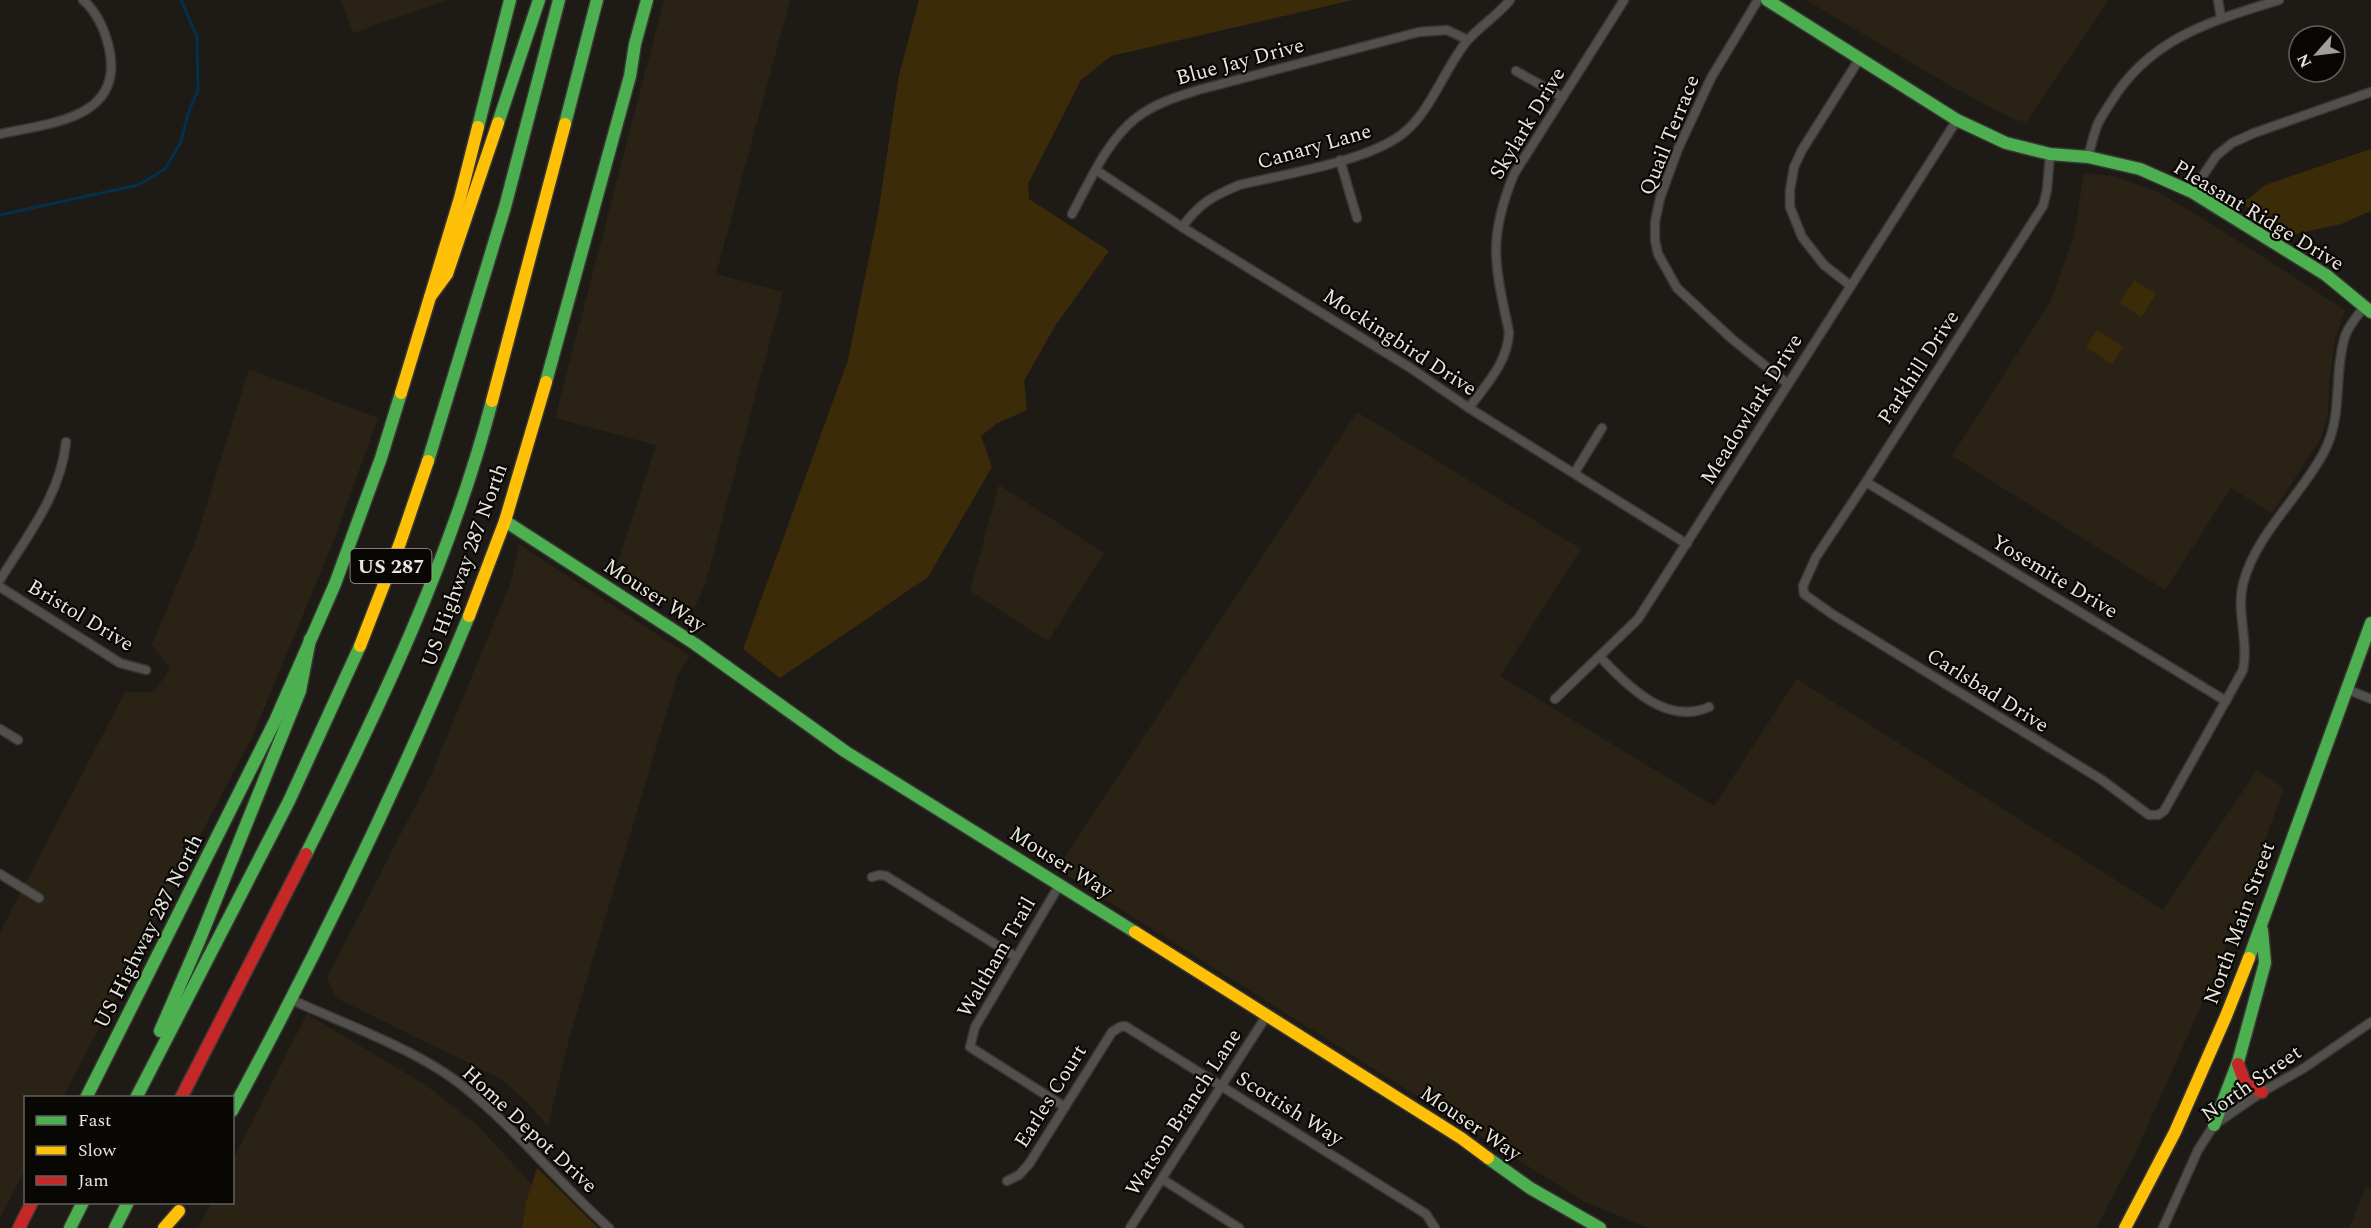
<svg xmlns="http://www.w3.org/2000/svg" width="2371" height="1228" font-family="Spectral,serif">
<rect width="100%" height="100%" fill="#1e1b16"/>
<g fill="#2a2315">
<polygon points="341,0 447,0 353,33"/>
<polygon points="664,0 790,0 716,274 783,292 705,585 691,615 617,565 656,445 555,418"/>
<polygon points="1806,0 2109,0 2026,122 2013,119 1949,85"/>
<polygon points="2084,173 2113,176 2158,192 2210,223 2345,310 2335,339 2329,383 2328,413 2320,440 2272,513 2231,488 2165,590 1952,456 2050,302 2074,236"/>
<polygon points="249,369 378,418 332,545 252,737 63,1097 26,1098 25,1169 0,1218 0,932 125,692 154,692 170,669 152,645 196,539"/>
<polygon points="1357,412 1581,549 1500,676 1714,806 1797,679 2163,910 2257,770 2284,789 2217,970 2135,1154 2096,1228 1650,1228 1644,1226 1585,1202 1057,869"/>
<polygon points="999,485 1104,553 1048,641 970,591"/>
<polygon points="519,544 690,656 678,674 569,1039 548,1126 526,1101 501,1079 336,998 327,978 430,777 511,582"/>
<polygon points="307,1014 424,1084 476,1124 532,1184 526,1202 522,1228 198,1228 211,1203 232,1202 233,1160"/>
<polygon points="2366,1187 2371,1190 2371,1228 2349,1228"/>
</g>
<g fill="#3b2b08">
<polygon points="919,0 1353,0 1111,56 1081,80 1028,184 1029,199 1109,251 1055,326 1024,381 1027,410 996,424 981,436 992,467 928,577 780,678 743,649 848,360 878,214 899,75"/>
<polygon points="2371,149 2371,211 2341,224 2291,235 2242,204 2265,185"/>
<polygon points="2134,280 2156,294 2141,317 2120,303"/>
<polygon points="2097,330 2123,347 2112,364 2086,347"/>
<polygon points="537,1168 598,1228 522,1228 526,1202"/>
</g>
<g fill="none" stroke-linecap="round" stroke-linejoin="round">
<polyline stroke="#04304b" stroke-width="3" points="0,215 138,185 165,169 180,144 189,111 198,90 197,37 181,0"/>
<defs>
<g id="street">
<polyline points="1758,0 1711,78 1678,149 1660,198 1655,222 1655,240 1658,254 1677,288 1732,339 1788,384"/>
<polyline points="2218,0 2221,18"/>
<polyline points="1516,71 1562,97"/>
<path d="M0,134C50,123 125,119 109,48C105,31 97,12 83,0"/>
<path d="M2050,154L2047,190L2043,206L1866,482L1816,557L1803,586L1804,594L1832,614L2102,780L2149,815H2158L2164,811L2243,670C2249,641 2236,612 2243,584C2255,535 2301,496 2324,452C2344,414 2333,375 2345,336C2349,325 2357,316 2365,306"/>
<path d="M2088,157C2091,147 2093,136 2097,126C2100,118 2106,110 2111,102C2150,38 2211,21 2279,0"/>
<polyline points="1340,160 1357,218"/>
<polyline points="1096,170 1182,227 1409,367 1469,408 1687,544"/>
<polyline points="2192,192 2216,156 2232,143 2254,133 2371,92"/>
<path d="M1072,214C1090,181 1106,142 1136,118C1154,104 1176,97 1198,90L1419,32L1447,30L1468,40"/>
<path d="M1182,227C1200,203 1211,197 1239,185C1285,174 1364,162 1401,135C1430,114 1444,69 1467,41C1480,26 1498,15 1510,0"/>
<polyline points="1851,286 1824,265 1802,237 1790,207 1790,190 1794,167 1802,150 1860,58"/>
<path d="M1469,408C1486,385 1508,362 1509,332C1495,265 1487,240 1514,174L1624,0"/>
<polyline points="1575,472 1602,428"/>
<polyline points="1866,482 2226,701"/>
<path d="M0,580C27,536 61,494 66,442"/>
<polyline points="0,587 120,663 146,670"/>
<path d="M1600,657C1628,686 1666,726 1709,707"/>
<polyline points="2346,689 2371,699"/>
<polyline points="1555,699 1638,619 1957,120"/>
<polyline points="0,729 18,740"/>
<polyline points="0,874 39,898"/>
<polyline points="872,877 879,875 886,876 1016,957"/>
<polyline points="1060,884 975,1027 970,1047 1065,1107"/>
<path d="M292,1000C345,1024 420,1051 464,1087C516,1129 559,1183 609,1228"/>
<polyline points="1162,1179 1239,1228"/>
<polyline points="1007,1181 1019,1175 1029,1164 1112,1032 1120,1027 1125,1026 1426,1214 1435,1228"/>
<polyline points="1130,1228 1267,1015"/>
<polyline points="2163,1228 2198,1150 2214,1125 2262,1092 2304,1068 2371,1022"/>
</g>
<g id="fast">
<polyline points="1767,0 1957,120 2006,143 2050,154 2088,157 2140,169 2192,192 2326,275 2371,312"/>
<polyline points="498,123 539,0"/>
<polyline points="565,124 597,0"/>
<polyline points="478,127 510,0"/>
<polyline points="546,382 630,76 635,44 647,0"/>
<polyline points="428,461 505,207 559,0"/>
<polyline points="505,521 695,644 846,752 1135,932"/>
<path d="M306,854C379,709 451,559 492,401"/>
<polyline points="2249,958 2371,623"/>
<polyline points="160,1031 200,939 300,691 310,639"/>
<polyline points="86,1098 275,721 335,584 381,458 401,393"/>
<polyline points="136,1098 289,801 360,646"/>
<path d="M232,1111C319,950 399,785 469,616"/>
<polyline points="2214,1125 2238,1062 2265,963 2262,930"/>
<polyline points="1488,1158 1530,1188 1600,1228"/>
<polyline points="70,1228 83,1202"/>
<polyline points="115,1228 128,1202"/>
</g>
<g id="slow">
<polyline points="430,297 447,274 498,123"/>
<polyline points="401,393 460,198 478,127"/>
<polyline points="492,401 565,124"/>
<polyline points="469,616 505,521 546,382"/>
<polyline points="360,646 400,543 428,461"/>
<polyline points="1135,932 1461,1138 1488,1158"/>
<polyline points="164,1228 179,1211"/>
<polyline points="2125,1228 2175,1132 2226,1016 2249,958"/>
</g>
<g id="jam">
<polyline points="2238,1064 2245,1083 2262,1092"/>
<polyline points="181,1098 306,854"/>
<polyline points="19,1228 32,1202"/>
</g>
</defs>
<use href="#street" stroke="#393633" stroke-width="11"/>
<use href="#fast" stroke="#393633" stroke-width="15"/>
<use href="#slow" stroke="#393633" stroke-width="15"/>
<use href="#jam" stroke="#393633" stroke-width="15"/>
<use href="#street" stroke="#52504c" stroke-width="8"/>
<use href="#fast" stroke="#4caf50" stroke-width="12"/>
<use href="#slow" stroke="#ffc107" stroke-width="12"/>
<use href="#jam" stroke="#c62828" stroke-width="12"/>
</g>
<g text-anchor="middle" stroke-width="4.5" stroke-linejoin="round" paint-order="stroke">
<rect fill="#090704" stroke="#a6a29d" stroke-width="1.5" x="350.5" y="549" width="81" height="34" rx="4.5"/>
<g font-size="20" font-weight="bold" fill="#e9e5df">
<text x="391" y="573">US 287</text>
</g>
<g font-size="21" fill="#e9e5df" stroke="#090704">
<text transform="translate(1240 61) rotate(-15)" y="7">Blue Jay Drive</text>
<text transform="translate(1527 123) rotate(-59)" y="7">Skylark Drive</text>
<text transform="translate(1669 135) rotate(-68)" y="7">Quail Terrace</text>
<text transform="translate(1314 146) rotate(-16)" y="7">Canary Lane</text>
<text transform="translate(2259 215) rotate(31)" y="7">Pleasant Ridge Drive</text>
<text transform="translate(1400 342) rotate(33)" y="7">Mockingbird Drive</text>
<text transform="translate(1918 367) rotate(-57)" y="7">Parkhill Drive</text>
<text transform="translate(1751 409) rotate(-58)" y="7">Meadowlark Drive</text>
<text transform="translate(464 565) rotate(-70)" y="7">US Highway 287 North</text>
<text transform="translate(2055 576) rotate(31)" y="7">Yosemite Drive</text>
<text transform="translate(655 595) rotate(33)" y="7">Mouser Way</text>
<text transform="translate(81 615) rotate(31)" y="7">Bristol Drive</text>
<text transform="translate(1988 690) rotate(32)" y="7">Carlsbad Drive</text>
<text transform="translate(1061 862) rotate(32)" y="7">Mouser Way</text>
<text transform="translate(2239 923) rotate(-70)" y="7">North Main Street</text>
<text transform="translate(148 931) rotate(-63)" y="7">US Highway 287 North</text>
<text transform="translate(996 957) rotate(-60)" y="7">Waltham Trail</text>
<text transform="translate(2251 1083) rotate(-35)" y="7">North Street</text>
<text transform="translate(1050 1096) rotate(-58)" y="7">Earles Court</text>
<text transform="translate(1290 1108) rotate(32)" y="7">Scottish Way</text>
<text transform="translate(1183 1112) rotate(-57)" y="7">Watson Branch Lane</text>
<text transform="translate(1471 1123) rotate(34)" y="7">Mouser Way</text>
<text transform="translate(530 1129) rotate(43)" y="7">Home Depot Drive</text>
</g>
</g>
<rect x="24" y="1096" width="210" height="108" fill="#090704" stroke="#63605c" stroke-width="1.5"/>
<rect x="36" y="1116" width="30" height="9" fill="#4caf50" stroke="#63605c" stroke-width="1.5"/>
<text x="78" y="1126" font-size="18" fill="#e9e5df">Fast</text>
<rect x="36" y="1146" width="30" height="9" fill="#ffc107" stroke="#63605c" stroke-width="1.5"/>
<text x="78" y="1156" font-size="18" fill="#e9e5df">Slow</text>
<rect x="36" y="1176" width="30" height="9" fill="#c62828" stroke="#63605c" stroke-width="1.5"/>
<text x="78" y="1186" font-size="18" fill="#e9e5df">Jam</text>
<g transform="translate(2317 54) rotate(242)"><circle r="28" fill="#090704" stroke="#63605c" stroke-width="1.5"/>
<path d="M0-4.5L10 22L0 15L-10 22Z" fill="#a29e99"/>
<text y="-9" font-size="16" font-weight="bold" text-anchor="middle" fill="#e9e5df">N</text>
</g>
</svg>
